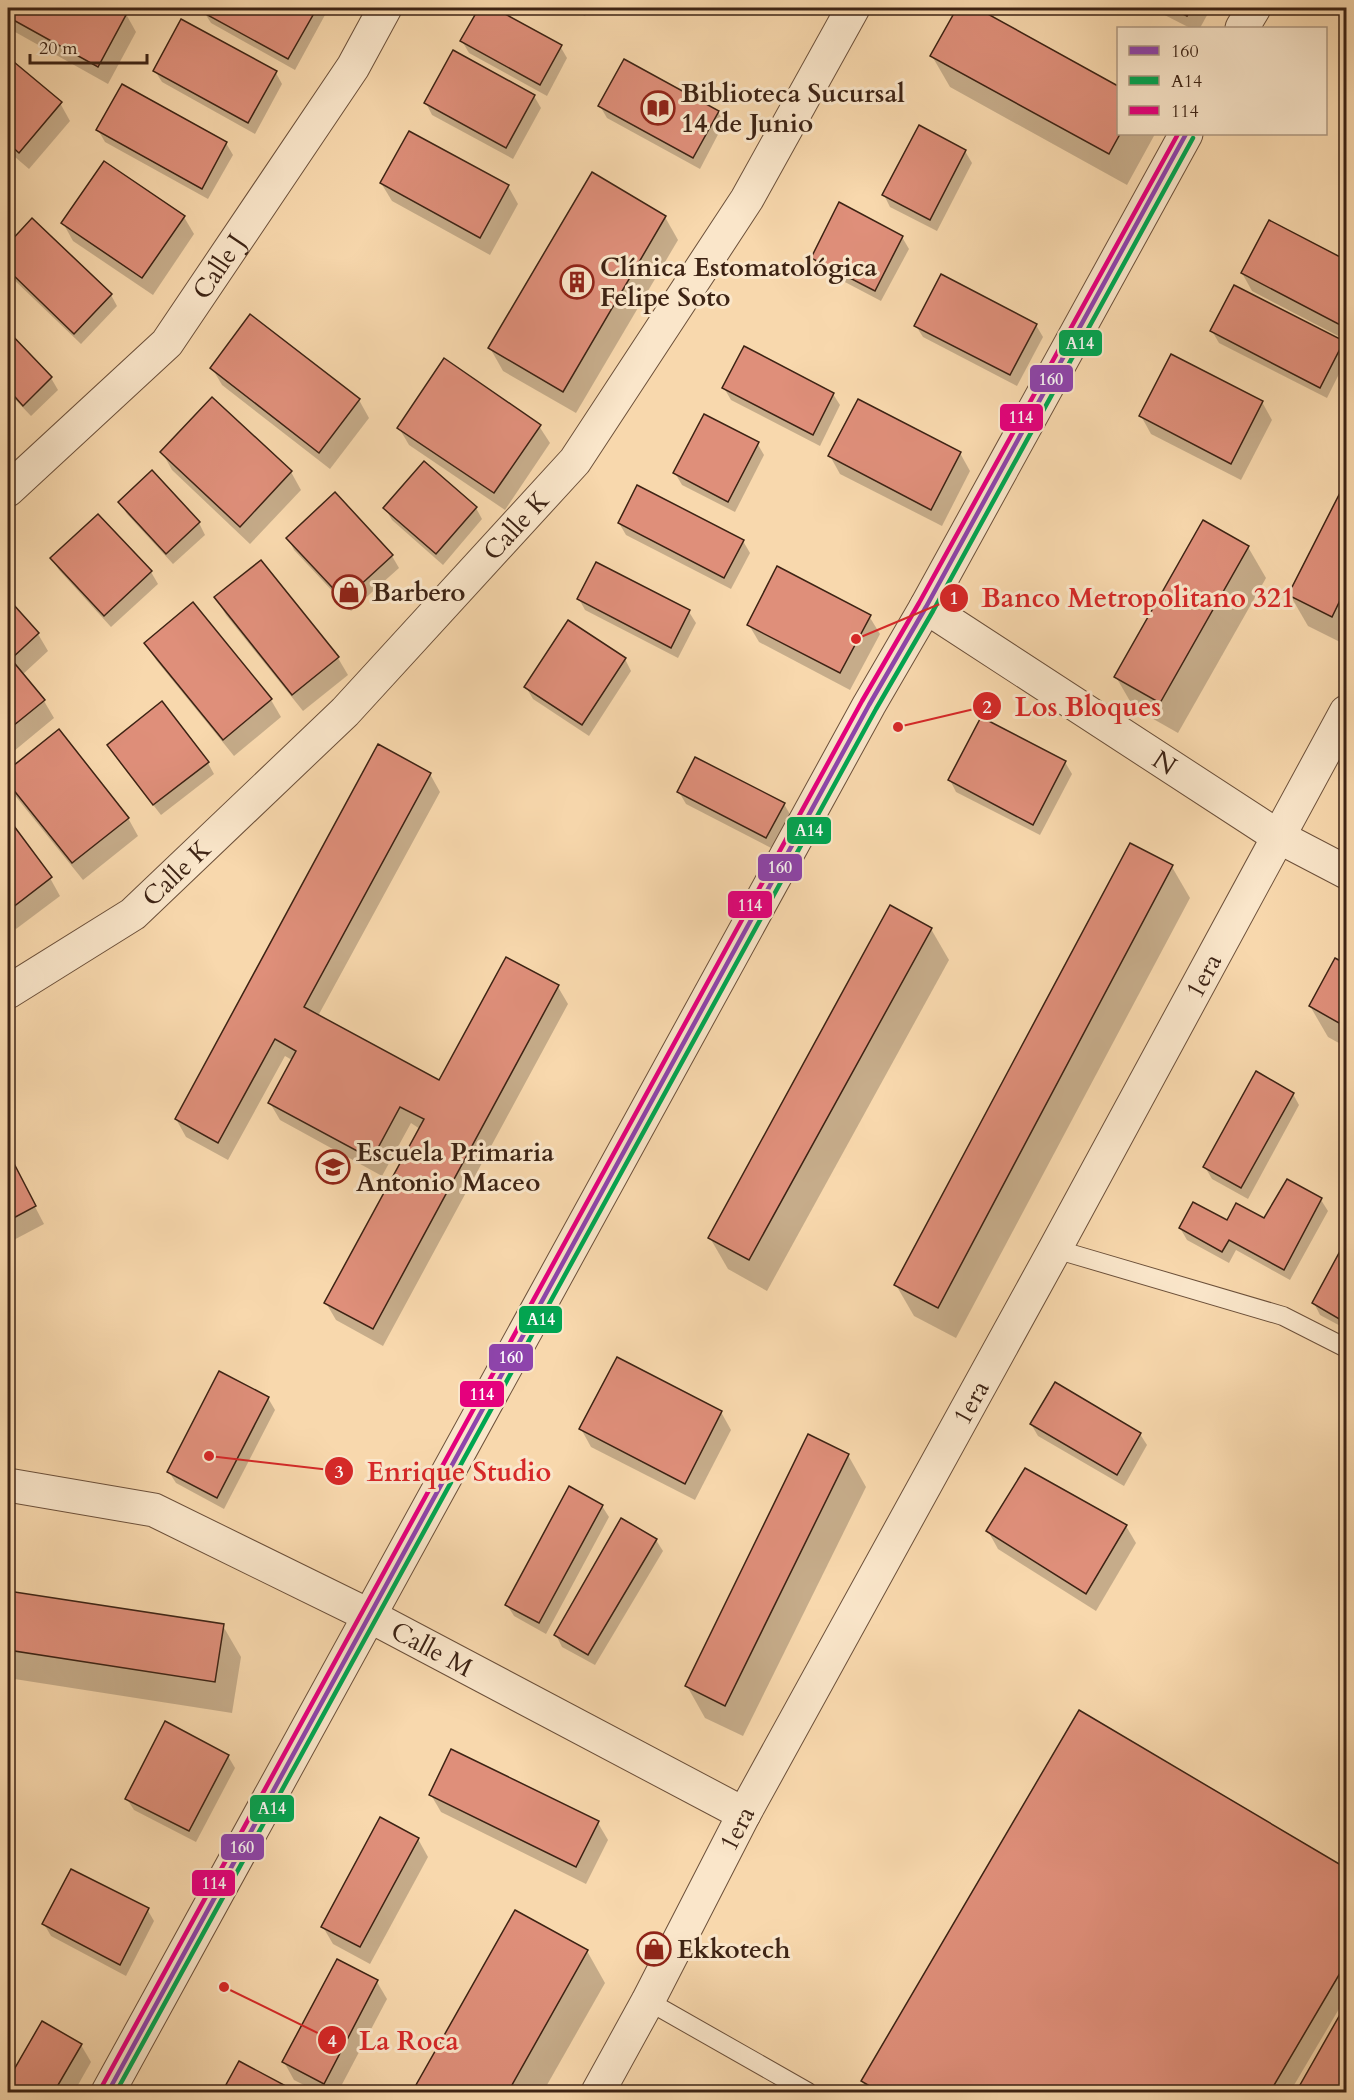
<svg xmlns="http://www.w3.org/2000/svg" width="1354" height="2100" font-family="Cardo,serif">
<rect width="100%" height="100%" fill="#f8d8ad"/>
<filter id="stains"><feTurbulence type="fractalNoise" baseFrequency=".00333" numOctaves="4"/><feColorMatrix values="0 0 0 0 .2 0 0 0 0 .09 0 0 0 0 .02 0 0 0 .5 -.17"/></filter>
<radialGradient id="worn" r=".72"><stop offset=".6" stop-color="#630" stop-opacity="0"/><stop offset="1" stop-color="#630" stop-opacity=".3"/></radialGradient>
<g fill="#0003">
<polygon points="8,8 113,8 126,14 136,32 108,84 8,28"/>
<polygon points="206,8 321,8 325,15 295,70 211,23 204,12"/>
<polygon points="481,8 491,8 560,46 567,58 547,96 469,53 462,41"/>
<polygon points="570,8 589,8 585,16"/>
<polygon points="958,8 974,8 1118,87 1118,134 1155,134 1127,185 950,87 932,56"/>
<polygon points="1151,8 1211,8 1200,28 1190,28"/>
<polygon points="454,52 534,96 541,108 513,159 432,115 426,103"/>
<polygon points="8,59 60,103 70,121 29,169 8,151"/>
<polygon points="155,71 276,73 282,84 255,134 162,82"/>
<polygon points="600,106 718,112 724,123 700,169 607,118"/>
<polygon points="98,130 226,143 233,155 208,199 105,142"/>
<polygon points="965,151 972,163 937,231 890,207 884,195"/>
<polygon points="381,183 508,186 518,204 490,255 392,201"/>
<polygon points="184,217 194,234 153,295 73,241 63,223"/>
<polygon points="665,217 678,240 576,413 503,371 490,348"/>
<polygon points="32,220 111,295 117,306 81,344 8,274 8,246"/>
<polygon points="1269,222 1346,262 1346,340 1252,291 1242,273"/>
<polygon points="902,237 909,249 881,301 820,269 813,257"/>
<polygon points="1036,325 1043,337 1017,386 923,337 916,326"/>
<polygon points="1212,331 1343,342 1346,349 1346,360 1327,398 1219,343"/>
<polygon points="8,333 51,378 58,390 31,416 8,392"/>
<polygon points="212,368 359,400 369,418 330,469 222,385"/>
<polygon points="724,388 833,394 840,405 820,446 731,400"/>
<polygon points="212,399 291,472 301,490 250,544 172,470 162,452"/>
<polygon points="1262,402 1272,420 1241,480 1151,434 1141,416"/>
<polygon points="539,426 550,443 505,510 409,445 399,428"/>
<polygon points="757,443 764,455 735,512 682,485 675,473"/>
<polygon points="960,453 970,471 942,526 840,474 830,456"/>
<polygon points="1346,484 1346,645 1308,626 1290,595"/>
<polygon points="335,494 392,556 399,568 351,611 294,550 288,538"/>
<polygon points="120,502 199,523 205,535 173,564 127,514"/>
<polygon points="385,508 476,508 482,519 443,565 392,520"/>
<polygon points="98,516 151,572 158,584 111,627 59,570 52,559"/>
<polygon points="619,523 743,541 750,553 731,589 626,535"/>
<polygon points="1248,547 1266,578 1178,733 1134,708 1116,677"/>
<polygon points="216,598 338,658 348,675 303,711 226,615"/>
<polygon points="579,599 689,612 696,623 678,658 585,610"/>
<polygon points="13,606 38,634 48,651 22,675 44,701 54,718 8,756 8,611"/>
<polygon points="869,616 880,634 850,690 759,642 749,625"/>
<polygon points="146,643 271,700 281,717 234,756 156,660"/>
<polygon points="625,659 631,671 589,736 533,699 526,687"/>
<polygon points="58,731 128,818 138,836 83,880 13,793 8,783 8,772"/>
<polygon points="109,745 208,763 214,774 161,815 115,756"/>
<polygon points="1065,762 1072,774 1040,835 956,792 950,780"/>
<polygon points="430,774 440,792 318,1016 440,1082 558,987 568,1004 383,1346 336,1320 326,1303 420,1129 411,1123 382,1176 280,1120 270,1103 292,1060 285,1056 228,1160 186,1137 176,1119"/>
<polygon points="679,792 784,804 791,816 773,849 686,804"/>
<polygon points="8,821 50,878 60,896 16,929 8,917"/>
<polygon points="1131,845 1172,867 1190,898 956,1338 914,1316 896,1285"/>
<polygon points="931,929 949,960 767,1291 728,1269 710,1238"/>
<polygon points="1335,960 1346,966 1346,1047 1328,1037 1310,1006"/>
<polygon points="1293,1094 1299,1105 1248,1199 1212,1179 1205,1167"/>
<polygon points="8,1155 44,1224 8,1243"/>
<polygon points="1287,1181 1321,1200 1328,1211 1290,1280 1236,1250 1229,1263 1187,1240 1180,1228 1227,1222 1265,1220"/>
<polygon points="1346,1243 1346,1329 1320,1315 1314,1303"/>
<polygon points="268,1398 275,1410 224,1509 176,1483 169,1472"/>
<polygon points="721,1412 731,1430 695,1500 591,1447 581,1429"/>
<polygon points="1031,1424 1140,1434 1147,1445 1124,1486 1038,1436"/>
<polygon points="848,1455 866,1487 743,1736 705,1718 687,1686"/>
<polygon points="602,1506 609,1517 546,1634 514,1616 507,1605"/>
<polygon points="1126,1526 1136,1543 1096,1611 998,1549 988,1531"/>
<polygon points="656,1540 663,1551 595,1665 562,1647 556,1635"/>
<polygon points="8,1593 223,1626 241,1657 232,1713 8,1678"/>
<polygon points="1079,1712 1346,1869 1346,1997 1290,2092 869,2092 862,2081"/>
<polygon points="228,1756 235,1768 196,1842 134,1810 127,1799"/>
<polygon points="431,1795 598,1823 608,1840 586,1884 441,1812"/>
<polygon points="418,1839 428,1857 370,1964 333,1944 323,1927"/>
<polygon points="147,1909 154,1921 126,1976 51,1936 44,1924"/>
<polygon points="516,1912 587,1951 605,1983 543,2092 414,2092"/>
<polygon points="377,1982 387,1999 338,2092 318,2092 294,2080 284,2062"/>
<polygon points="1346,2007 1346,2092 1297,2092"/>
<polygon points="42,2023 81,2045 91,2062 74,2092 8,2092 8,2083"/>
<polygon points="239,2063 285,2087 288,2092 223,2092"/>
</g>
<g fill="#df8f7a" stroke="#3d2314" stroke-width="1.5">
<polygon points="8,8 116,8 127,13 98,67 8,17"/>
<polygon points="204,8 317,8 288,59 202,12"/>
<polygon points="479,8 494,8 562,45 540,85 460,41"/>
<polygon points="957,8 977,8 1118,86 1118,134 1120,134 1109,154 930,56"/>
<polygon points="1171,8 1192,8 1187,16"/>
<polygon points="181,19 277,71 248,123 153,71"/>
<polygon points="453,50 535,95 506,148 424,103"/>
<polygon points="8,57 62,102 19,153 8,143"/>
<polygon points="624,59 719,111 693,158 598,106"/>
<polygon points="122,84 227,142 202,189 96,130"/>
<polygon points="919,125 966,150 930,220 882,195"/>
<polygon points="409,131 509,185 480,238 380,183"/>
<polygon points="104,161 185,216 142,278 61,223"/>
<polygon points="592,172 666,216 563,392 488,348"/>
<polygon points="839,202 903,236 875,291 811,258"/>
<polygon points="32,218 112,294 74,334 8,270 8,244"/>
<polygon points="1269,220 1346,260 1346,328 1241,273"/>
<polygon points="941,274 1037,324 1010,375 914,326"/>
<polygon points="1234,285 1344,341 1320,388 1210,331"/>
<polygon points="250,314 360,399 319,453 210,368"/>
<polygon points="8,331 52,377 23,406 8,389"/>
<polygon points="744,346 834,393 813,435 722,388"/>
<polygon points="1171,354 1263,401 1231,464 1139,416"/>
<polygon points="444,358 541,425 494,493 397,428"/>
<polygon points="212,397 292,471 240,527 160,452"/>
<polygon points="858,399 961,452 931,510 828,456"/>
<polygon points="704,414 759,442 728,502 673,473"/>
<polygon points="424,461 477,507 436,554 383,508"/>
<polygon points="152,470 200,522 166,554 118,502"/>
<polygon points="1346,481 1346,588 1332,617 1288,595"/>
<polygon points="637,485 744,540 724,578 618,523"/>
<polygon points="335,492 393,555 344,600 286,538"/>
<polygon points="98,514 152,571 104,616 50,558"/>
<polygon points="1203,520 1249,546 1160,703 1114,677"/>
<polygon points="261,560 339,657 292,695 214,597"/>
<polygon points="596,562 690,610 671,648 577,599"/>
<polygon points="777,566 871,615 840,673 747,625"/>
<polygon points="193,602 272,699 223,740 144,643"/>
<polygon points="13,604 39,633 11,659 45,700 8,730 8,609"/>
<polygon points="568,620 626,658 582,725 524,687"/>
<polygon points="162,701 209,762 153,805 107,745"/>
<polygon points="981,717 1066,761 1033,825 948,780"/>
<polygon points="59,729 129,818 72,863 8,783 8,770"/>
<polygon points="378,744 431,773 304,1007 439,1080 506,957 559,985 373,1329 324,1303 424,1119 400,1107 372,1159 268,1103 296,1051 275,1039 218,1143 175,1119"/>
<polygon points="695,757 785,803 766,838 677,792"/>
<polygon points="8,818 52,877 8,911"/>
<polygon points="1130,843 1173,865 938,1308 894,1285"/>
<polygon points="890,905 932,928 749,1260 708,1238"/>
<polygon points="1335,958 1346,964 1346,1027 1309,1006"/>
<polygon points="1256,1071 1294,1093 1241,1188 1203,1167"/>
<polygon points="8,1152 36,1206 8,1221"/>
<polygon points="1287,1179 1322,1198 1284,1270 1229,1240 1222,1252 1179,1228 1193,1202 1227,1220 1236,1203 1264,1218"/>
<polygon points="1346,1240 1346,1323 1312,1303"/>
<polygon points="617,1357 722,1411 685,1484 579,1429"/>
<polygon points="219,1371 269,1397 217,1498 167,1472"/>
<polygon points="1055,1382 1141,1433 1117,1475 1030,1424"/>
<polygon points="808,1434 849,1454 725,1706 685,1686"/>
<polygon points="1025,1468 1127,1525 1086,1594 986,1531"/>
<polygon points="569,1486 603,1505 539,1623 505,1605"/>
<polygon points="621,1518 657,1539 588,1655 554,1635"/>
<polygon points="8,1591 224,1624 215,1682 8,1650"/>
<polygon points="1079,1710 1346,1868 1346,1963 1270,2092 880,2092 861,2081"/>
<polygon points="165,1721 229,1755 189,1831 125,1799"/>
<polygon points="451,1749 599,1821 576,1867 429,1795"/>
<polygon points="380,1817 419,1838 360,1947 321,1927"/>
<polygon points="71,1869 149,1908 120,1965 42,1924"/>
<polygon points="515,1910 588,1950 508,2092 412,2092"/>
<polygon points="337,1959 378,1980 324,2084 282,2062"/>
<polygon points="1346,2004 1346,2092 1296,2092"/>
<polygon points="42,2021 82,2044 54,2092 8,2092 8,2080"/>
<polygon points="239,2061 286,2086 283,2092 222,2092"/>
</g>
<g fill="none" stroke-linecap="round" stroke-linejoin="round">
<defs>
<g id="service">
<polyline points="1055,1249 1283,1316 1346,1348"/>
<polyline points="648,2001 808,2092"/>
</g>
<g id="minor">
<path id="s1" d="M8,490L167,343L353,67L385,8"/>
<path id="s2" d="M926,607L1279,837L1346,872"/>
<path id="s3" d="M8,992L133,914L345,712L575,461L747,199L853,8"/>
<path id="s4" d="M8,1485L154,1510L368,1615L744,1814"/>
<path id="s5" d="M598,2092L648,2001L744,1814L1055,1249L1346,712"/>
</g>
<g id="tertiary">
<polyline points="1242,28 1254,8"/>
<path d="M108,2092C360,1629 616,1168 869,705L926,607L1186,134"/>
</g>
</defs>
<use href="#service" stroke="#6c503a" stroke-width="20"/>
<use href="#minor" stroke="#6c503a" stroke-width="35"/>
<use href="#tertiary" stroke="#6c503a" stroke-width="35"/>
<use href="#service" stroke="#fae6ca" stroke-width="18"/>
<use href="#minor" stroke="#fae6ca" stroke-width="33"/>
<use href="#tertiary" stroke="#fae6ca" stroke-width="33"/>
<defs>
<polyline id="bus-1" points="108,2092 869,705 926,607 1186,134"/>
<polyline id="bus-2" points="116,2092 876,709 933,611 1193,138"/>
<polyline id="bus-3" points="101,2088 862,701 919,603 1178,134"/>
</defs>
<use href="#bus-1" stroke="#fae6ca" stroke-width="9"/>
<use href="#bus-2" stroke="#fae6ca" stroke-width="9"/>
<use href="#bus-3" stroke="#fae6ca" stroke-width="9"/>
<use href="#bus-1" stroke="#8e44ad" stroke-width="4.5"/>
<use href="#bus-2" stroke="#00a651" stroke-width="4.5"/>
<use href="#bus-3" stroke="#e5007d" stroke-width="4.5"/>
</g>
<defs>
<symbol id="library-ring" viewBox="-11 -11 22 22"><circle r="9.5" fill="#fae6ca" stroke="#8f2418" stroke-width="1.5"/><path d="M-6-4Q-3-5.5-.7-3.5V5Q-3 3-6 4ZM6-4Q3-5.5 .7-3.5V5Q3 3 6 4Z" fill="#8f2418"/></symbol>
<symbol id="building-ring" viewBox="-11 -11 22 22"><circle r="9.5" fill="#fae6ca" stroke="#8f2418" stroke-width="1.5"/><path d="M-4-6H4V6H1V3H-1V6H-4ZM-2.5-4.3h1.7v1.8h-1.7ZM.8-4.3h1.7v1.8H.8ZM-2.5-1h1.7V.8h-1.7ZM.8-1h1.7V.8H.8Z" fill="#8f2418"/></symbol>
<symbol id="shop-ring" viewBox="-11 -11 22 22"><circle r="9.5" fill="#fae6ca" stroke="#8f2418" stroke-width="1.5"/><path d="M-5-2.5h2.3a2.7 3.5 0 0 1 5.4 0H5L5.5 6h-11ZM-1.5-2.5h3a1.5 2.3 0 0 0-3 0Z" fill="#8f2418"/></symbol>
<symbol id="school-ring" viewBox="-11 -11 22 22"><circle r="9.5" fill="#fae6ca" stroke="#8f2418" stroke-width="1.5"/><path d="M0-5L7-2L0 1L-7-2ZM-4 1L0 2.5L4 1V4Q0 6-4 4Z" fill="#8f2418"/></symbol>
</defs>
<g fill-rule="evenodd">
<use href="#library-ring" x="639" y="89" width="38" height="38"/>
<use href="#building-ring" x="558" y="263" width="38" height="38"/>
<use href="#shop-ring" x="330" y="573" width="38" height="38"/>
<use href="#school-ring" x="314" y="1148" width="38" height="38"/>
<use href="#shop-ring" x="635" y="1930" width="38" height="38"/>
</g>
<g text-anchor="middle" stroke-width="6" stroke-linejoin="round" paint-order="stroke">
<g font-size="26" font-weight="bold" fill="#3d2314" stroke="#fae6ca" text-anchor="start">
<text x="681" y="102">Biblioteca Sucursal<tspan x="681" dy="30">14 de Junio</tspan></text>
<text x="600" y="276">Clínica Estomatológica<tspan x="600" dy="30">Felipe Soto</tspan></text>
<text x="372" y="601">Barbero</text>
<text x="356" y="1161">Escuela Primaria<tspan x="356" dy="30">Antonio Maceo</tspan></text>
<text x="677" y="1958">Ekkotech</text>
</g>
<g font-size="26" fill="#3d2314" stroke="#fae6ca">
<text dy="9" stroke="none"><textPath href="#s1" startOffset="309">Calle J</textPath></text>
<text dy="9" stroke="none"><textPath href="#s3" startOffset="693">Calle K</textPath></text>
<text dy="9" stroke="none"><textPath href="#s2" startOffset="285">N</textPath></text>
<text dy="9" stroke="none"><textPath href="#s3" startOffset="207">Calle K</textPath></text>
<text dy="9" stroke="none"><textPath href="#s5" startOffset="1270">1era</textPath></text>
<text dy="9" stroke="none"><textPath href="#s5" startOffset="784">1era</textPath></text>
<text dy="9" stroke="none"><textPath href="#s4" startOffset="459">Calle M</textPath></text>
<text dy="9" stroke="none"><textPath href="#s5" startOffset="298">1era</textPath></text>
</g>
</g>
<path fill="none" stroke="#d62828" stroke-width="2" d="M856 639L954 598M898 727L987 706M209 1456L339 1471M224 1987L332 2040"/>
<g fill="#d62828" stroke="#fae6ca" stroke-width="2">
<circle cx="856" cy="639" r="6"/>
<circle cx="898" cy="727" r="6"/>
<circle cx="209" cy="1456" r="6"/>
<circle cx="224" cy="1987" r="6"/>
<circle cx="954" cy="598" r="15"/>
<circle cx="987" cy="706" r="15"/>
<circle cx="339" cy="1471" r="15"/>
<circle cx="332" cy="2040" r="15"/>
</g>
<g font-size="18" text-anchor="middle" font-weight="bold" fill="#fff">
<text x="954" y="604">1</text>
<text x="987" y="713">2</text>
<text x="339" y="1478">3</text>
<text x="332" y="2047">4</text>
</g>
<g font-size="27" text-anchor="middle" font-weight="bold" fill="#d62828" stroke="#fae6ca" stroke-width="6" stroke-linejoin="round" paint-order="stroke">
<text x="1138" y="607">Banco Metropolitano 321</text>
<text x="1088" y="716">Los Bloques</text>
<text x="459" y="1481">Enrique Studio</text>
<text x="409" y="2050">La Roca</text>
</g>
<g stroke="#fae6ca" stroke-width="2">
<rect x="1058" y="329" width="45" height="28" rx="6" fill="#00a651"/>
<rect x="1029" y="364" width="45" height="29" rx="6" fill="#8e44ad"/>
<rect x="999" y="403" width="45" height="29" rx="6" fill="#e5007d"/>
<rect x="786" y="816" width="46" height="29" rx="6" fill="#00a651"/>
<rect x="757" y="853" width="46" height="29" rx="6" fill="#8e44ad"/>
<rect x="727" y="890" width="46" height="29" rx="6" fill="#e5007d"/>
<rect x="518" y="1305" width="45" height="29" rx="6" fill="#00a651"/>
<rect x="488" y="1343" width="46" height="29" rx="6" fill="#8e44ad"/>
<rect x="459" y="1380" width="46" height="28" rx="6" fill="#e5007d"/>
<rect x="249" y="1794" width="46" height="29" rx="6" fill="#00a651"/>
<rect x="220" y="1833" width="45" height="28" rx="6" fill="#8e44ad"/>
<rect x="191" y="1869" width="45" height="28" rx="6" fill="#e5007d"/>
</g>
<g font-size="16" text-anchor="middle" font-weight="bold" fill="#fff">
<text x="1080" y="349">A14</text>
<text x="1051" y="385">160</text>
<text x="1021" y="423">114</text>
<text x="809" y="836">A14</text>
<text x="780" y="873">160</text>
<text x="750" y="911">114</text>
<text x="541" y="1325">A14</text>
<text x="511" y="1363">160</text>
<text x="482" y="1400">114</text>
<text x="272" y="1814">A14</text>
<text x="242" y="1853">160</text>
<text x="214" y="1889">114</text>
</g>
<rect width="1354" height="2100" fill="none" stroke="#f8d8ad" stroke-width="30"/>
<rect x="9" y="9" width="1336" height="2082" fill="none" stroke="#3d2314" stroke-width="3"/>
<rect x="15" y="15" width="1324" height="2070" fill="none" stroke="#3d2314" stroke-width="1.5"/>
<rect x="1117" y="27" width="210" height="108" fill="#fae6ca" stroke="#ae9881" stroke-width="1.5"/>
<rect x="1129" y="46" width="30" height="9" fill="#8e44ad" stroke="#ae9881" stroke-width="1.5"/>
<text x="1171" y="57" font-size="18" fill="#3d2314">160</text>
<rect x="1129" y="76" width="30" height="9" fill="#00a651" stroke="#ae9881" stroke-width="1.5"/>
<text x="1171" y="87" font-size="18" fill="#3d2314">A14</text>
<rect x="1129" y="106" width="30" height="9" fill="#e5007d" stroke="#ae9881" stroke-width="1.5"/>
<text x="1171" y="117" font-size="18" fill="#3d2314">114</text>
<path d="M30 54v9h117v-9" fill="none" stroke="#3d2314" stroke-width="3"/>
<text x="39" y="54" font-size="18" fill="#3d2314" stroke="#fae6ca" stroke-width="4.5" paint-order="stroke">20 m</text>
<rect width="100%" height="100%" filter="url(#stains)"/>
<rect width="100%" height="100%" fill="url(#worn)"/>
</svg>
